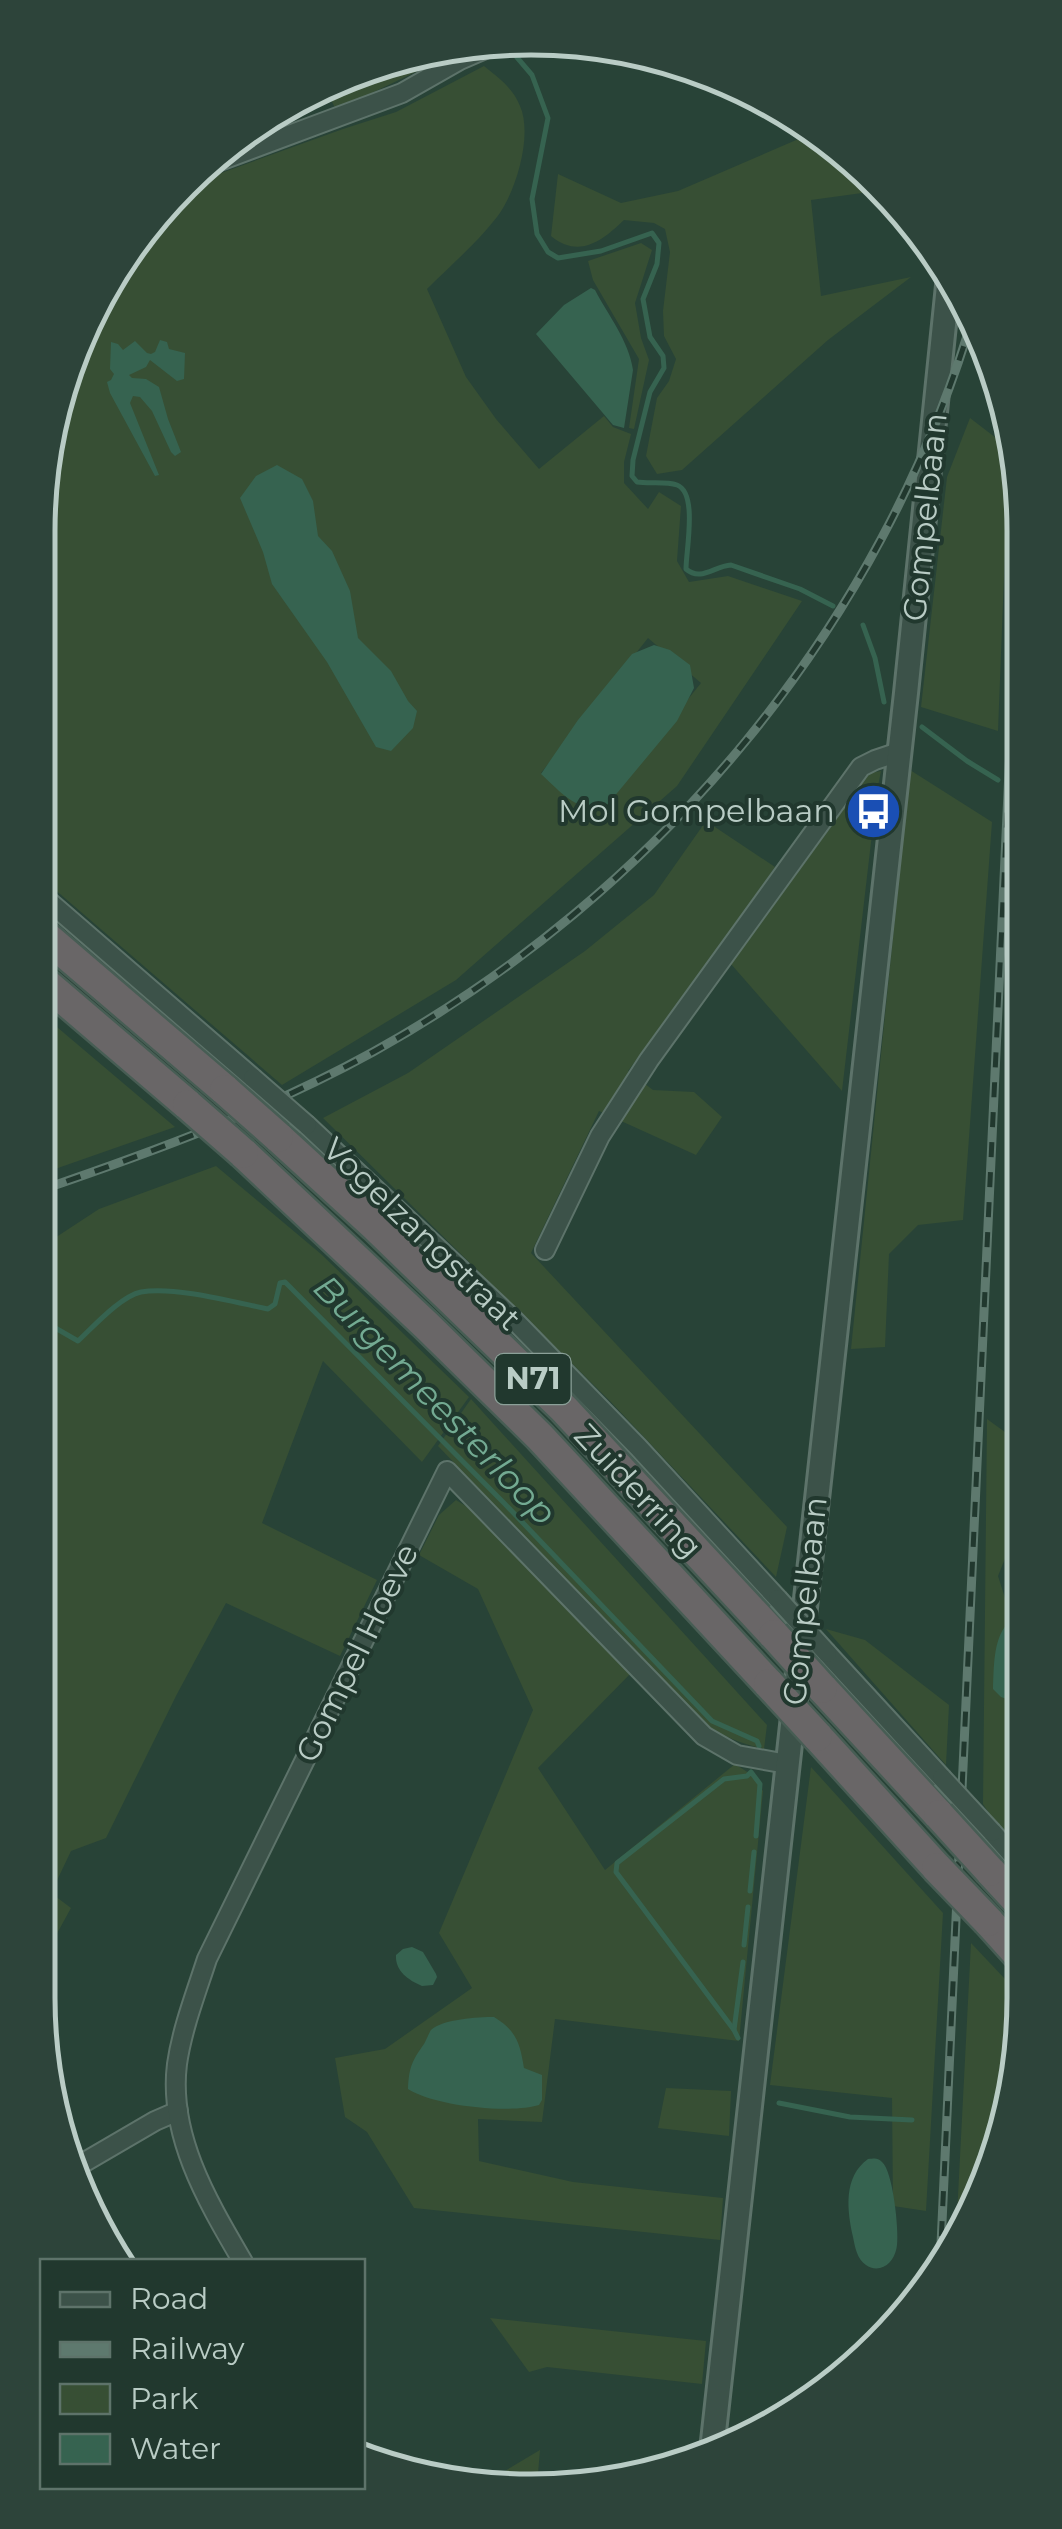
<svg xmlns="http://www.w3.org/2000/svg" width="1062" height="2529" font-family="Montserrat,sans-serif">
<rect width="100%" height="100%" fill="#284337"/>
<g fill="#374f34" fill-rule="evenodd">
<polygon points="470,46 336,110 324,85"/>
<path d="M484,66C499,78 513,88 520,106C533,135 516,192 497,217C477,243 450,266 427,289L466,377L496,419L539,469L604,416L613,427L631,434L624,462V483L648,509L659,492L681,506L677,561L689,582L728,576L802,601L677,786L456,980L282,1085L38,875V531L64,373L160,206L185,186L343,129L396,112ZM648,638L701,683L600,809L541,773Z"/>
<path d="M817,131L884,190L811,200L821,296L911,277L828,340L682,470L657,474L646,456L657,398L669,381L676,359L664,336L663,311L670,252L665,229L654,223L624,220C602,241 579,259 551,236L558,174L621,203L678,191Z"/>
<polygon points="641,243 652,250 635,303 641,338 649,360 634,429 629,428 639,359 593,280 588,261"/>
<polygon points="970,418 1009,448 998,731 921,707 947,477"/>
<polygon points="910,770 992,822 963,1220 918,1225 889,1254 885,1347 851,1349"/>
<polygon points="881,771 877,791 842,1091 731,964 870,773"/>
<polygon points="706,821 775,867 722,945 628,1071 653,1090 694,1092 722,1117 696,1155 599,1111 531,1253 787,1527 776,1577 610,1401 323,1118 408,1073 585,951 654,895"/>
<polygon points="38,1011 175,1127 38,1175"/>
<polygon points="216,1166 321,1254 469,1397 422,1462 323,1361 262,1523 377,1580 340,1656 226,1603 177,1694 106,1838 71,1851 51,1893 71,1908 43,1959 38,1964 38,1249 99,1209"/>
<path d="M471,1399L767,1725L764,1749C740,1743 720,1736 700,1720L438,1446Z"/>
<polygon points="987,1419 1023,1445 1023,1541 1008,1551 998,1576 1006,1601 1023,1619 1024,1854 993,1819 983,1804"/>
<polygon points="456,1500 469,1508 632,1672 538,1768 605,1870 735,1764 752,1775 763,1791 739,2041 555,2019 542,2122 478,2119 479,2161 573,2182 723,2198 720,2240 414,2208 367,2132 345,2117 335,2058 385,2049 472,1988 439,1933 533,1710 478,1589 419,1555 439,1515"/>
<polygon points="826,1629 865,1640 949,1705 946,1765"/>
<polygon points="811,1767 943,1913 926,2211 893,2206 892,2098 770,2085"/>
<polygon points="971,1943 1024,1999 998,2156 956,2235"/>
<polygon points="666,2088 731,2091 729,2136 658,2128"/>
<polygon points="490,2318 706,2341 702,2384 547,2367 529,2372"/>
<polygon points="540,2450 537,2485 478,2487"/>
</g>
<g fill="#366350">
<path d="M591,288L595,290C608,315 629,341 633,370L624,428L613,425L536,334L564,305Z"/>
<polygon points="160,340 167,342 169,349 185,353 184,379 177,381 150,360 146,367 129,375 132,378 146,379 159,387 168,419 181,452 175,456 171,452 152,411 140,397 133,396 130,403 159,475 155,476 110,393 107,382 111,380 114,374 110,369 111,342 118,344 123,350 135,341 147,353 151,354 155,352"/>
<polygon points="277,465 302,479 313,501 318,536 332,551 350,591 358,638 391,671 408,701 417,711 413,728 391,751 376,747 327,662 272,584 263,552 240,498 256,476"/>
<path d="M654,645L670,650L690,665L694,688L677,721L608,804C581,818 559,790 541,774L578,720L632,654Z"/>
<path d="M1007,1624H1019L1023,1626L1024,1705L1001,1697L993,1689C994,1668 993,1640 1007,1624Z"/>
<path d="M412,1947L423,1952L436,1974L437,1977L433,1985L422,1986C408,1980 395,1971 396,1955L403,1949Z"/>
<path d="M494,2017C517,2031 520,2044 524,2068L542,2075V2100L539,2105C509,2114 434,2106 408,2089C409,2067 412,2061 424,2044C425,2043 430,2031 431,2030C443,2019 478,2017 494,2017Z"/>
<path d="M868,2159C874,2159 877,2157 882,2162C893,2171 899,2230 897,2245C896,2255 890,2266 880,2268C875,2269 870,2268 866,2265C857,2259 855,2247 853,2237C847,2210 843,2177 868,2159Z"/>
</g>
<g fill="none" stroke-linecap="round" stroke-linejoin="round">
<g stroke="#366350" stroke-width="5">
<path d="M508,47L532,75L548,118L532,199L537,234L548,252L558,258L601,251L652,233L659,243L657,264L643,299L650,337L663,356L664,368L650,392L633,460L632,476L637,482C649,484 666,481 677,485C698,493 686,550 686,569C701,582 714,566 731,565L800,589L833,606"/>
<polyline points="863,625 875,658 884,702"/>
<polyline points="922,727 967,761 998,780"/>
<polyline points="1022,1222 1009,1412 1023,1428"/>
<path d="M38,1318L78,1341C93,1327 121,1296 141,1292C174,1286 234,1302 268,1309L275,1304L280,1283L285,1282L504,1503L712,1721L757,1741L759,1746"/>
<polyline points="1023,1559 1014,1566 1011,1574 1023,1589"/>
<polyline points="750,1891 754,1852"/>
<polyline points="744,1945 748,1907"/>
<polyline points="734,2030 616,1872 617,1863 724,1779 747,1776 751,1772 760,1784 756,1836"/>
<polyline points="738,2038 734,2030 743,1962"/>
<polyline points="779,2103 850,2117 912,2120"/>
<polyline points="997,2159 998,2125"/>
</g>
<defs>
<g id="minor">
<polyline points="217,162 402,93 460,60 506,40"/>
<polyline points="38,892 253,1078"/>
<polyline points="307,1125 512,1318 638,1447 778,1599"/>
<polyline points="545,1250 600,1136 649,1060 861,767 875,760 899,752"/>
<polyline points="827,1653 942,1778"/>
<polyline points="992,1832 1024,1868"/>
<polyline points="71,2170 155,2121 178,2111"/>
<path d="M243,2262C208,2202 168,2136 177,2064C182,2029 196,1993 207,1959L447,1471L704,1736L737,1755L787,1764"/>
</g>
<polyline id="tertiary" points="712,2450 906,693 949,276"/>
<g id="trunk">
<polyline points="38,930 225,1090"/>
<polyline points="38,977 188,1105"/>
<polyline points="278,1137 375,1226 564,1409 774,1635"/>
<polyline points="243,1153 426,1325 540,1437 769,1684"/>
<polyline points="822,1688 939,1815"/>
<polyline points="817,1736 937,1868"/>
<polyline points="990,1871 1024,1908"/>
<polyline points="988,1921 1024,1961"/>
</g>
</defs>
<use href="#minor" stroke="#5d736a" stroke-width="22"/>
<use href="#tertiary" stroke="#5d736a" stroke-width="28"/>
<use href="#trunk" stroke="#475d54" stroke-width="35"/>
<use href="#minor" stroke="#3c5249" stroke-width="18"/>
<use href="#tertiary" stroke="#3c5249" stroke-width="22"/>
<use href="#trunk" stroke="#696667" stroke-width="30"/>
<defs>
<g id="rail">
<path d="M38,1191C152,1152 266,1111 373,1052C658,894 882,627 974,313"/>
<polyline points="940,2266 1020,532"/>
</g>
</defs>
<use href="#rail" stroke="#5e796e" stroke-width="9"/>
<use href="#rail" stroke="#21382e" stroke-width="5" stroke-dasharray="15" stroke-linecap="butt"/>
<defs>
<g id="minor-bridge">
<polyline points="253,1078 307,1125"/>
<polyline points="778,1599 827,1653"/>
<polyline points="942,1778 992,1832"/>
</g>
<g id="trunk-bridge">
<polyline points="225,1090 278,1137"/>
<polyline points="188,1105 243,1153"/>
<polyline points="774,1635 822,1688"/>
<polyline points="769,1684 817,1736"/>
<polyline points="939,1815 990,1871"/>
<polyline points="937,1868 988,1921"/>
</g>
</defs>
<use href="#minor-bridge" stroke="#5d736a" stroke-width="22" stroke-linecap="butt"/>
<use href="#trunk-bridge" stroke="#475d54" stroke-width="35" stroke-linecap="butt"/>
<use href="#minor-bridge" stroke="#3c5249" stroke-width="18"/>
<use href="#trunk-bridge" stroke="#696667" stroke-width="30"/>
</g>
<defs>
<symbol id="bus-disc" viewBox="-11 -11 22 22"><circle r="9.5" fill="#1a4fb4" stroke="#21382e"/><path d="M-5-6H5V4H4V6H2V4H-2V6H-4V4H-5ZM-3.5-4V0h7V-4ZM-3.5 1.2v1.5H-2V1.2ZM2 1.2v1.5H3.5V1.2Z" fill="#fff"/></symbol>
</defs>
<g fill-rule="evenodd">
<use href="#bus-disc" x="842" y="780" width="63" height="63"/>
</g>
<g text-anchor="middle" stroke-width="8" stroke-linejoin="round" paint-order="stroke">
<rect fill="#21382e" stroke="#8ba098" stroke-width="2.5" x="495.5" y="1354" width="75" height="50" rx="8"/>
<g font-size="30" font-weight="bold" fill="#b9ccc5">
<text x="533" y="1389">N71</text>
</g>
<g font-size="32" fill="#b9ccc5" stroke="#21382e">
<text transform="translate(925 517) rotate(-84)" y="11">Gompelbaan</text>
<text transform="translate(422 1234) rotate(44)" y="11">Vogelzangstraat</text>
<text transform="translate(638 1491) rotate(47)" y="11">Zuiderring</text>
<text transform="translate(805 1601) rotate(-84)" y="11">Gompelbaan</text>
<text transform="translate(357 1653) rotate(-64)" y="11">Gompel Hoeve</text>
</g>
<g font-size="32" fill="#b9ccc5" stroke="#21382e" text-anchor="end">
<text x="835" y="822">Mol Gompelbaan</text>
</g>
<g font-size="35" font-style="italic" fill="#73aa92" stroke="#21382e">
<text transform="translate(435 1400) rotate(46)" y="12">Burgemeesterloop</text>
</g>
</g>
<path d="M0 0H1062V2529H0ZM531 55H531A476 476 0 0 1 1007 531V1998A476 476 0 0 1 531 2474H531A476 476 0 0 1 55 1998V531A476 476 0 0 1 531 55Z" fill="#2d443a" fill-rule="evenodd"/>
<path fill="none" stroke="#b9ccc5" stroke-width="5" d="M531 55H531A476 476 0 0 1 1007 531V1998A476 476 0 0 1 531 2474H531A476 476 0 0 1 55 1998V531A476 476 0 0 1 531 55Z"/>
<rect x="40" y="2259" width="325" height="230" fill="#21382e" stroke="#5e736a" stroke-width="2.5"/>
<rect x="60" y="2292" width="50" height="15" fill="#3c5249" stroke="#5e736a" stroke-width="2.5"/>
<text x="130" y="2309" font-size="30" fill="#b9ccc5">Road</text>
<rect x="60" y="2342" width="50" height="15" fill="#5e796e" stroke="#5e736a" stroke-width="2.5"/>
<text x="130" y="2359" font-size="30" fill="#b9ccc5">Railway</text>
<rect x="60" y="2384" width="50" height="30" fill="#374f34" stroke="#5e736a" stroke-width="2.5"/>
<text x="130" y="2409" font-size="30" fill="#b9ccc5">Park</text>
<rect x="60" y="2434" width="50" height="30" fill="#366350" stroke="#5e736a" stroke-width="2.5"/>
<text x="130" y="2459" font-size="30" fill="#b9ccc5">Water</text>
</svg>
